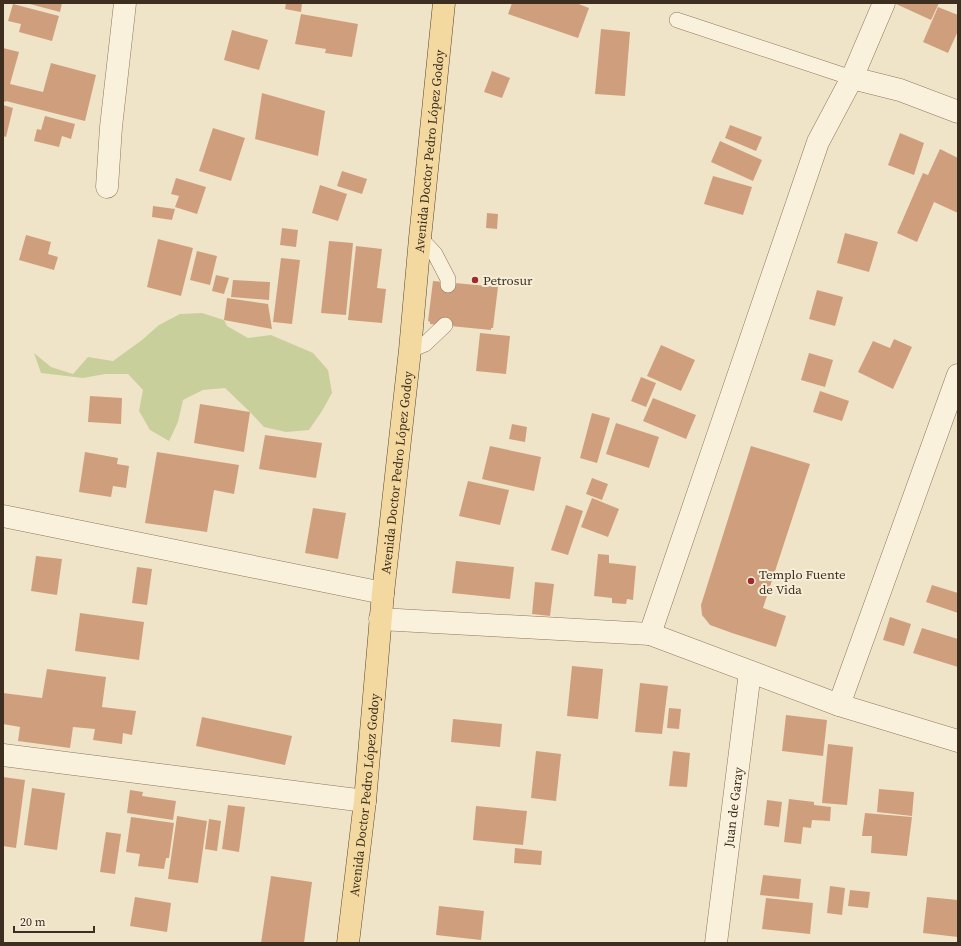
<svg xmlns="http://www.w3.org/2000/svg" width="961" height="946" font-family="'Source Serif 4',serif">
<rect width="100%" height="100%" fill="#f0e4c8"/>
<polygon fill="#c9cf9b" points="202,313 224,320 227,326 248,338 271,335 313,353 328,370 332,393 322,411 309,430 286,432 264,427 250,412 225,388 203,390 183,400 178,422 169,441 150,430 139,411 143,390 128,374 105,374 83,378 41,373 34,353 51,367 73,374 88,357 113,361 142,340 159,325 180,314"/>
<g fill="#cf9f7d">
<polygon points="26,3 62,3 60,12"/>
<polygon points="286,3 302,3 301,12 285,9"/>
<polygon points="512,3 576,3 589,8 578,38 508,14"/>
<polygon points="894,3 939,3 931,20"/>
<polygon points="13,4 59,16 52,41 19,32 21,24 8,21"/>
<polygon points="938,7 958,15 958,31 948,53 923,42"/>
<polygon points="301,14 358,24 352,57 325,53 326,49 295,44"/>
<polygon points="601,29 630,32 625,96 595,94"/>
<polygon points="232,30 268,40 259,70 224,60"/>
<polygon points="3,48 19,52 10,84 43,92 51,63 96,75 85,121 6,101 6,102 3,101"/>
<polygon points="492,71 510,78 502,98 484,92"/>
<polygon points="262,93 325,111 318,156 255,139"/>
<polygon points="3,105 13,108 6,137 3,136"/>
<polygon points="45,116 75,124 71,139 62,136 59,147 34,141 37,129 41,130"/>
<polygon points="730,125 762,137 756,151 725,138"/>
<polygon points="213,128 245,138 231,181 199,171"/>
<polygon points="900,133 924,143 914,175 888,165"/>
<polygon points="720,141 762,160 753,181 711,162"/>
<polygon points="940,149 958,158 958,213 934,202 917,242 897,233 923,173 928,175"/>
<polygon points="342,171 367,179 362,194 337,186"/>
<polygon points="713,176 752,187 743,215 704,204"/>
<polygon points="176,178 206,187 197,214 175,207 179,196 171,194"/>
<polygon points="320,185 347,194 338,221 312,213"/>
<polygon points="153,206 175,209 172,220 152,217"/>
<polygon points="487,213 498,214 497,229 486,228"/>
<polygon points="282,228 298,230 296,247 280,245"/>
<polygon points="845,233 878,242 869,272 837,263"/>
<polygon points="26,235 51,242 48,254 58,257 54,270 19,260"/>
<polygon points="158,239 193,248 181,296 147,287"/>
<polygon points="329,241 353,243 346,315 321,313"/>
<polygon points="356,246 382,249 377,288 386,289 382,323 348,320"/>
<polygon points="197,251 217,256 210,285 190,280"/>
<polygon points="281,258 300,260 292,324 273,322"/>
<polygon points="216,275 229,278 224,294 212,291"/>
<polygon points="233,280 270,282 269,300 231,297"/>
<polygon points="433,281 498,287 493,328 491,328 491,330 430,324 430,322 428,321"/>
<polygon points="817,290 843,297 835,326 809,319"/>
<polygon points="227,298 268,304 272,329 224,320"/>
<polygon points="480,333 510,336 506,374 476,371"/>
<polygon points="894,339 912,347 893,389 858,372 873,341 890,348"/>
<polygon points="661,345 695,360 681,391 647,376"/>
<polygon points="809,353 833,360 825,387 801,380"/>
<polygon points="641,377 656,383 646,407 631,401"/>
<polygon points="820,391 849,401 842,421 813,412"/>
<polygon points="90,396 122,398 121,424 88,422"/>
<polygon points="653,398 696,415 686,439 643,421"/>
<polygon points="200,404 250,412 244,452 194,443"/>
<polygon points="592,413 610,418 597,463 580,458"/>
<polygon points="616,423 659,437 649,468 606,454"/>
<polygon points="512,424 527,427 525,442 509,439"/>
<polygon points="265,435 322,443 316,478 259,469"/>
<polygon points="490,446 541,457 534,491 482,479"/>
<polygon points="751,446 810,464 763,608 786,616 776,647 732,633 710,625 702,615 701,605"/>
<polygon points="85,452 118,458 117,464 129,466 126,488 113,486 111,497 79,492"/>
<polygon points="157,452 239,465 234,494 214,490 207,532 145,523"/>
<polygon points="592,478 608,484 602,500 586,494"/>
<polygon points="468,481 509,490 500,525 459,516"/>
<polygon points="592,498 619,509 608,537 581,527"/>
<polygon points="566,505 583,511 568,555 551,550"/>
<polygon points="313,508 346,513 338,559 305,553"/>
<polygon points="598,554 609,555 609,563 636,566 633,600 627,599 626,604 612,603 612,598 594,596"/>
<polygon points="36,556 62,559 57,595 31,591"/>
<polygon points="456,561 514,567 510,599 452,593"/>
<polygon points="137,567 152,569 147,605 132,603"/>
<polygon points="535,582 554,584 550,616 532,614"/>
<polygon points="932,585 958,593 958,613 926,602"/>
<polygon points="80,613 144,622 139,660 75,651"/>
<polygon points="890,617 911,624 904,646 883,640"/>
<polygon points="922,628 958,639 958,667 913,653"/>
<polygon points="572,666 603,669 598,719 567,716"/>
<polygon points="47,669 106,677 102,707 136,711 132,735 123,733 122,744 93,740 95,729 73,727 70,748 18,741 20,727 3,724 3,693 42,698"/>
<polygon points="640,683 668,686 662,734 635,732"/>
<polygon points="669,708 681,709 679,729 667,728"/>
<polygon points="786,715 827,720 823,756 782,751"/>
<polygon points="202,717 292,736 285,765 196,746"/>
<polygon points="453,719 502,724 500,747 451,742"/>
<polygon points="828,744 853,747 847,805 822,803"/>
<polygon points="536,751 561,754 556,801 531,798"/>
<polygon points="673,751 690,753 687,787 669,786"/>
<polygon points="3,777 25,780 16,848 3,846"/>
<polygon points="32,788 65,793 57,850 24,845"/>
<polygon points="879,789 914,792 912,816 877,812"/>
<polygon points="130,790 143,792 142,796 176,801 173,820 127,813"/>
<polygon points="789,799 814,802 814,805 831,807 830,821 812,820 811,828 803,827 801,844 784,842"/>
<polygon points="767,800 782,802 779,827 764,825"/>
<polygon points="228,805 245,807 239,852 222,849"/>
<polygon points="476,806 527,811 523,845 473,840"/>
<polygon points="865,813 912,817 907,856 871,853 872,836 862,836"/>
<polygon points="177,816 207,821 198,883 168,879"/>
<polygon points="131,817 174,823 169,858 166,858 164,869 138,866 140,854 126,852"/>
<polygon points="209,819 221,821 217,851 205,849"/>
<polygon points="106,832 121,834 115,874 100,872"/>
<polygon points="515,848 542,851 541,865 514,863"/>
<polygon points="763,875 801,879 799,899 760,895"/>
<polygon points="271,876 312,882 304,943 261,943"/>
<polygon points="830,886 845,888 842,915 827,913"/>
<polygon points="850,890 870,892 868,908 848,906"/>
<polygon points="135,897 171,903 167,932 130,926"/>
<polygon points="927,897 958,900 958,937 923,933"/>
<polygon points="766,898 813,903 810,934 762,929"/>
<polygon points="439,906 484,911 481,940 436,935"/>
</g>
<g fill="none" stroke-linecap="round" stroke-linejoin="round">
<defs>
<g id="service">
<polyline points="677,20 852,78"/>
<polyline points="420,238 435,254 448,279 448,285"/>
<polyline points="410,350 425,344 445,325"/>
</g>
<g id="minor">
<polyline points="852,78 900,90 958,112"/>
<polyline points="107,187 111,127 125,3"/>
<polyline points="3,516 383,593"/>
<polyline points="380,619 650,634 839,705 958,741"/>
<polyline points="650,634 818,142 852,78 884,3"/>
<polyline points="839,705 958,375"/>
<polyline points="3,755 365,801"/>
<path id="s1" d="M716,943L750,672"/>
</g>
<g id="primary">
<path id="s2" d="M348,943L365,801L383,593L410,350L420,238L444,3"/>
</g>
</defs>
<use href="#service" stroke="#8d765c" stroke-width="16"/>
<use href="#minor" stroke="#8d765c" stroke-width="23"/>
<use href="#primary" stroke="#5b4430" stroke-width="23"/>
<use href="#service" stroke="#faf1dc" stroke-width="15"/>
<use href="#minor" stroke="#faf1dc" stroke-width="22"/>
<use href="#primary" stroke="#f3d9a0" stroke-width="22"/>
</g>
<g fill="#9e2a2b" stroke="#f7eed8" stroke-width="1.5">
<circle cx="475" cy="280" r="4"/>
<circle cx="751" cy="581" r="4"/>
</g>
<g text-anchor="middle" stroke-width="4" stroke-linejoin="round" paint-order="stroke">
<g font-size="13" fill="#3d2e20" stroke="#f7eed8">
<text dy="5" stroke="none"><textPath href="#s2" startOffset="796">Avenida Doctor Pedro López Godoy</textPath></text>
<text dy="5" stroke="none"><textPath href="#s2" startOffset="473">Avenida Doctor Pedro López Godoy</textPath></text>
<text dy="5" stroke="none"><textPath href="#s2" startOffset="149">Avenida Doctor Pedro López Godoy</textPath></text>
<text dy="5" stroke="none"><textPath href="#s1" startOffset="137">Juan de Garay</textPath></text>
</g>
<g font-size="13" fill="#3d2e20" stroke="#f7eed8" text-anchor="start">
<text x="483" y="285">Petrosur</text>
<text x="759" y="579">Templo Fuente<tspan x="759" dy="15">de Vida</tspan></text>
</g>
</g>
<rect width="961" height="946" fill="none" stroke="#3d2e20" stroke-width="8"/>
<path d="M14 926v6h80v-6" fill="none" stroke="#3d2e20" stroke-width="2"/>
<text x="20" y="926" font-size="12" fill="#3d2e20" stroke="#f7eed8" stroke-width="3" paint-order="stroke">20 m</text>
</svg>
